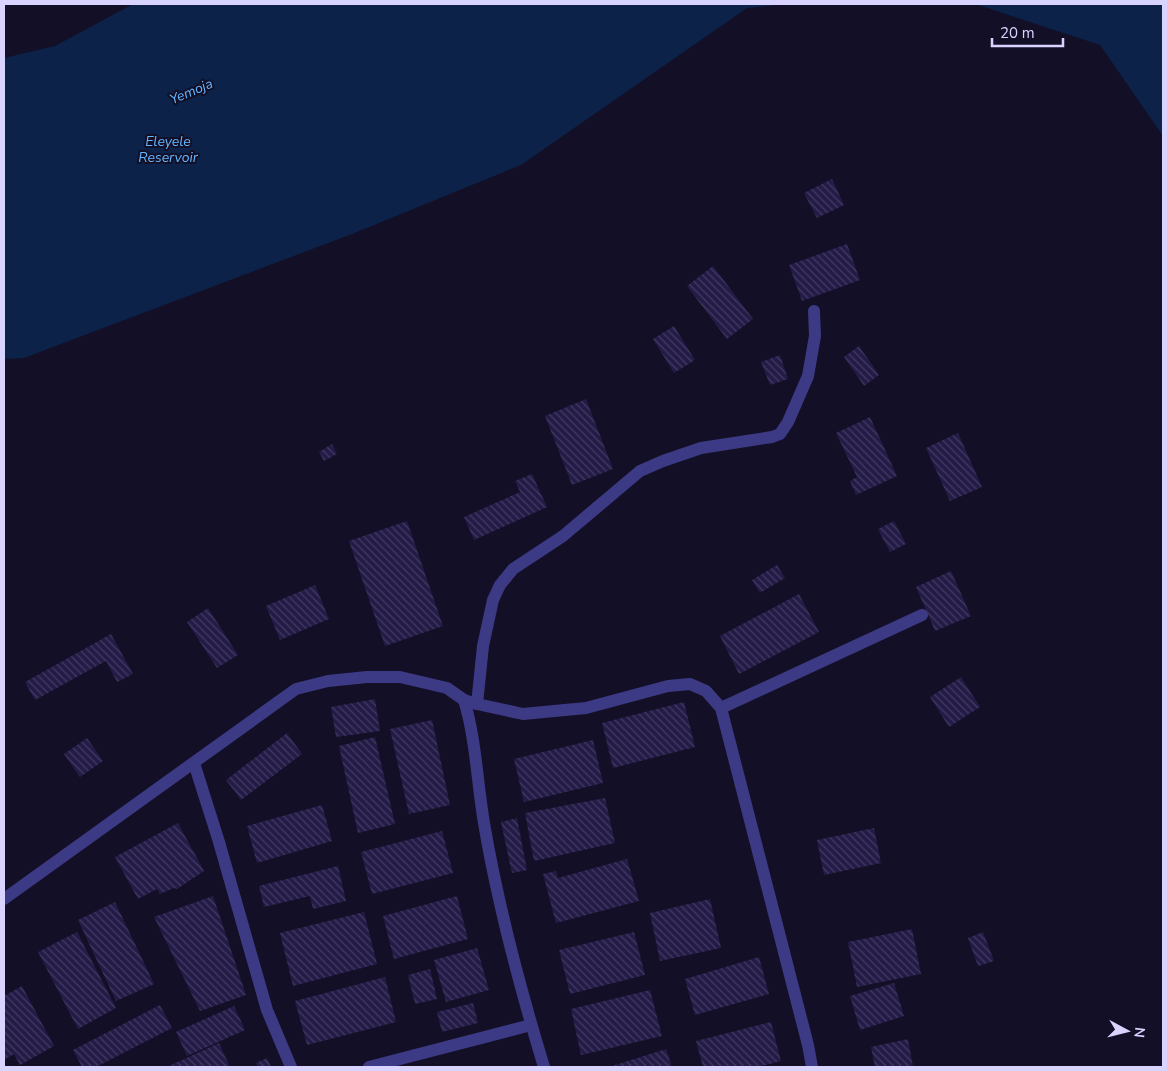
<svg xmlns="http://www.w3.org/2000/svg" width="1167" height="1071" font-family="'Nunito Sans',sans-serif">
<defs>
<pattern id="building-back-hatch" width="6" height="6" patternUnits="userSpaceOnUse" patternTransform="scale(1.25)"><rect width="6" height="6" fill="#241b47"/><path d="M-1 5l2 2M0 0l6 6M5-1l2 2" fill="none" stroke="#433b63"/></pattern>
</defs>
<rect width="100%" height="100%" fill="#130f26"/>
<g fill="#0c2248">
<polygon points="133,4 789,4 747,8 521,165 352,234 24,358 4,359 4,58 55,46"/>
<polygon points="975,4 1163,4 1163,136 1100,45"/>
</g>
<g fill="url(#building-back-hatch)">
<polygon points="832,179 844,205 817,218 804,193"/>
<polygon points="847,244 860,280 802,301 789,265"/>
<polygon points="713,266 753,319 727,339 687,286"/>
<polygon points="674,326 695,360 674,373 653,339"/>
<polygon points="859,346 879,375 864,386 844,357"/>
<polygon points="780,355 788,379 770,385 761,362"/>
<polygon points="586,399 613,469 572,485 545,416"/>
<polygon points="870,417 897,476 856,495 850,481 857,477 836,433"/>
<polygon points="958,433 982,487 950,501 926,448"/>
<polygon points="332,444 337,454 324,461 319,452"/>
<polygon points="532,474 547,507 474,540 464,517 520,492 515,481"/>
<polygon points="407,521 443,626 385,646 349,541"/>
<polygon points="894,521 906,544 890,552 878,529"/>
<polygon points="777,565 785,578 760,593 752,580"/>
<polygon points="951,571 971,616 935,631 916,587"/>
<polygon points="315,585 329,619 280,640 266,606"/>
<polygon points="799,594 819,632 739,674 720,636"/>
<polygon points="208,608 238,655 217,668 187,622"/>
<polygon points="111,634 133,674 117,682 106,661 35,700 25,682"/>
<polygon points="961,677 980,707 949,727 930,697"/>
<polygon points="375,699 380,731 336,737 331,707"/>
<polygon points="684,702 695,747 613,768 602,723"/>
<polygon points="432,720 450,805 409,814 390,729"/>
<polygon points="287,733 302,754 241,800 226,780"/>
<polygon points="375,737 395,824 358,833 339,746"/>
<polygon points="87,738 103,761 80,777 64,754"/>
<polygon points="593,740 603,783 524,802 514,759"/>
<polygon points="605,798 615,843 534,861 525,813"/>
<polygon points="322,805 332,841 257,863 247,826"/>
<polygon points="517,818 527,870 512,873 501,822"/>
<polygon points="178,823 204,871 177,889 174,888 160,894 157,889 138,899 115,857"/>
<polygon points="874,828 881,863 824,875 817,840"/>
<polygon points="442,831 453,873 372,894 361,852"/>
<polygon points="627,859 639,901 556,923 543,874 556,871 558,878"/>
<polygon points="338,866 346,901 313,909 310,896 264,907 259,886"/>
<polygon points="213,896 246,995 200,1011 154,917"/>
<polygon points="457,896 468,939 394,959 383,916"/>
<polygon points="710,899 721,948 660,961 650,913"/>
<polygon points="115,902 154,984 116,1001 78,920"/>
<polygon points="364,912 377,964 293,986 280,933"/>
<polygon points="912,929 921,974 857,987 848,942"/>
<polygon points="77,932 116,1008 78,1029 38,952"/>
<polygon points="634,932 645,975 570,994 559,950"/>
<polygon points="983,932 994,961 978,966 968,938"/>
<polygon points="477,948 489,990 446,1002 434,960"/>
<polygon points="759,957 769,994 695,1015 685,979"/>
<polygon points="430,969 437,999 415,1004 408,975"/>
<polygon points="385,977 396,1022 307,1045 295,1001"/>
<polygon points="894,983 904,1016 860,1030 850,996"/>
<polygon points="22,986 54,1046 20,1065 14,1054 4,1060 4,996"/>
<polygon points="650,990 662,1036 581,1055 571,1009"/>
<polygon points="473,1003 478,1023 442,1032 437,1012"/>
<polygon points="160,1005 172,1028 96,1067 82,1067 73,1050"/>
<polygon points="234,1006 245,1030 187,1056 176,1032"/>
<polygon points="771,1022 781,1061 758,1067 703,1067 696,1041"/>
<polygon points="908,1039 913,1067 875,1067 871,1047"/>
<polygon points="219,1043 230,1067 167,1067"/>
<polygon points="666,1049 672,1067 609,1067"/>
<polygon points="267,1058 271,1067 258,1067 256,1063"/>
</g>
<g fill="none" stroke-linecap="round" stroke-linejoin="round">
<g stroke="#3d3a85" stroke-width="12">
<path d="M464,700C476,739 477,782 484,823C498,906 520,988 544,1067"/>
<polyline points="477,704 483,646 493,600 500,585 513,569 563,536 640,471 663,461 701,448 772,437 780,434 788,422 808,376 815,336 814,311"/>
<polyline points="721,708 922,615"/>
<polyline points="194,763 219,842 267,1010 291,1067"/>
<polyline points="4,899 296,689 328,681 367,677 400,677 447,688 464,700 477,704 523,714 586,708 668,686 690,684 706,691 721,708 808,1045 812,1067"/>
<polyline points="369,1067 531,1025"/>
</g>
</g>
<g text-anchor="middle" stroke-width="4" stroke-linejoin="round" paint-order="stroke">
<g font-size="14" font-style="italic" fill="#62b6ff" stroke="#130f26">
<text transform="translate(191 91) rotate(-23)" y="5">Yemoja</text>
<text x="168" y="146">Eleyele<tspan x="168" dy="16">Reservoir</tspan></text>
</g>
</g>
<rect width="1167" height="1071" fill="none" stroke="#d9d4ff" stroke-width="10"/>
<g transform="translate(1127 1031) rotate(97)" stroke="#130f26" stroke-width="4" paint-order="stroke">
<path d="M0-4L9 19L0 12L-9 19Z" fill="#d9d4ff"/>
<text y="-8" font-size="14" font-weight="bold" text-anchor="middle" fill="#d9d4ff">N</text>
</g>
<path d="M992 38v8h71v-8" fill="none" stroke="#d9d4ff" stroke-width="2.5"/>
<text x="1000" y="38" font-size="15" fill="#d9d4ff" stroke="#130f26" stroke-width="4" paint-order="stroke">20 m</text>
</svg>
